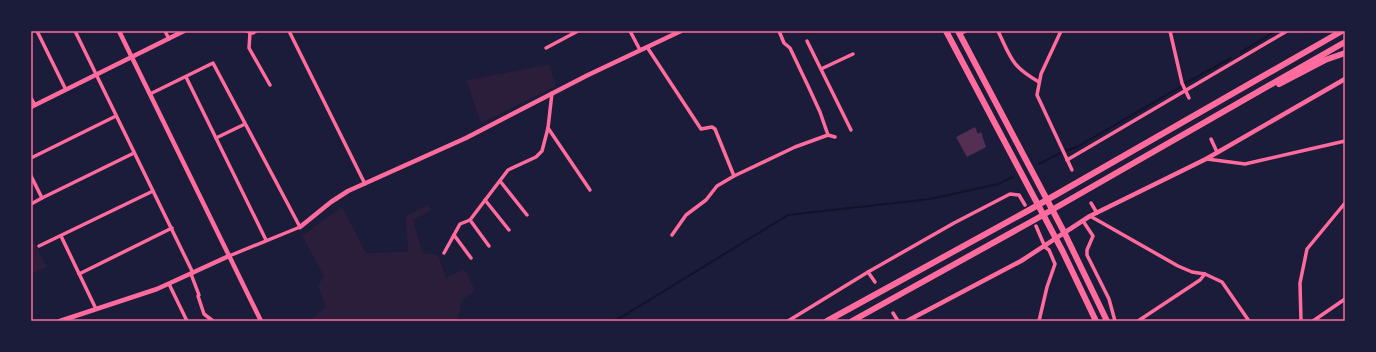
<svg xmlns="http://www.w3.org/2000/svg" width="1376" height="352" font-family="Poppins,sans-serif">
<rect width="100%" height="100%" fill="#1b1b3a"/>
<g fill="#2a1e3b">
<polygon points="549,65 556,86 481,123 466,80"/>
<polygon points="428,205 431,210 413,220 422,253 438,255 446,278 464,269 475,290 461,301 458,321 309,321 326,307 318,286 324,276 302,236 342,207 366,253 408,252 406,216"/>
<polygon points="31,236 47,267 31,274"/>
</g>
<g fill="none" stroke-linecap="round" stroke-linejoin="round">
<g stroke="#12122b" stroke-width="2">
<polyline points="1305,31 1307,33"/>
<polyline points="1241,52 1276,31"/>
<polyline points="1184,84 1231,58"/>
<polyline points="1065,151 1077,147 1182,86"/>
<polyline points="1039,164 1060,153"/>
<polyline points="615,321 788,215 930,199 998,184 1013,177"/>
</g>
</g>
<polygon fill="#542f53" points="975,127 978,134 981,132 986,147 967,157 956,137"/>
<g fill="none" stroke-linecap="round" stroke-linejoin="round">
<g stroke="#ff6b9d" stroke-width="3.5">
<polyline points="37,31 66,90"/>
<polyline points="75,31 193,273"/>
<polyline points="165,31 169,39"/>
<polyline points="247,31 253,33 256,31"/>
<polyline points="289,31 365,184"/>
<polyline points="630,31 640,50"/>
<polyline points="779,31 784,43 790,48 809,88 820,112 828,135"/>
<path d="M998,31C1011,58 1011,66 1039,82"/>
<polyline points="1061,31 1041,74 1037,95 1072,170"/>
<polyline points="1170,31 1182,83 1189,98"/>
<polyline points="250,33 249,48 270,85"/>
<polyline points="959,34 966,31"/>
<polyline points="807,41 851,130"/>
<polyline points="647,47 701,129 712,127 715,129 734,176"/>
<polyline points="546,48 578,31"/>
<polyline points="821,69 853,54"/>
<polyline points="186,77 266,240"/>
<polyline points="552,93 548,128 590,190"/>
<polyline points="150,94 213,63 300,227 229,256"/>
<polyline points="31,98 35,105"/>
<polyline points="216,138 245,124"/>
<polyline points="1211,139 1217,152"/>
<polyline points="31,158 116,116"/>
<polyline points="1207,159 1245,164 1345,141"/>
<polyline points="1067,160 1287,31"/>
<polyline points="31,176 42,198 134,153"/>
<polyline points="500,181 527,215"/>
<polyline points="485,200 509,230"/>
<polyline points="1091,203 1097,213"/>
<polyline points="31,204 42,198"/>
<polyline points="1090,216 1178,266 1192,272 1205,274 1222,282 1249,321"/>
<polyline points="470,220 489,246"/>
<polyline points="1083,221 1093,236 1087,250 1087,255 1109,299 1115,321"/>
<polyline points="1036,226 1045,247 1049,250 1055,264 1047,287 1039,321"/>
<polyline points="454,235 471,258"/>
<polyline points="672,235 686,215 706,200 717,186 734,176 795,147 828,135 835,137"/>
<polyline points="61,236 96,309"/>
<polyline points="39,246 153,191"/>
<polyline points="444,253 460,224 470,220 508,170 536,157 542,151 548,128"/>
<polyline points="868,272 875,282"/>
<polyline points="79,274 172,228"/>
<polyline points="191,274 199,295 198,296 204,314 213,321"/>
<polyline points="169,284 187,321"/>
<polyline points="893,313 898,321"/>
<polyline points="788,321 868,272 954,223 1010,194 1019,195 1025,205"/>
<polyline points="1138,321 1200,280 1205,274"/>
<polyline points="1301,321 1300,283 1307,249 1345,203"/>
<polyline points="1313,321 1345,299"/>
</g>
<g stroke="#ff6b9d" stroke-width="4.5">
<polyline points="119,31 261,321"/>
<polyline points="31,107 184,31"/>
<polyline points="300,227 331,202 348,191 466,138 588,75 681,31"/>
<polyline points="60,321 157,289 229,256"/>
<polyline points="907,321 1021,261 1090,216 1206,159 1345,79"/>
</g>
<g stroke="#ff6b9d" stroke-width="6">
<polyline points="946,31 1063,252 1096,321"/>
<polyline points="958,31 1064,232 1107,321"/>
</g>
<g stroke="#ff6b9d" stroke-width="6">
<polyline points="1279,84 1325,60 1345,53"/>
<polyline points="827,321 1031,209 1342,31"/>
<polyline points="852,321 1036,219 1345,42"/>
</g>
</g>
<rect width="1376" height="352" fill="none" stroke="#1b1b3a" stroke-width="64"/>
<rect x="32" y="32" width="1312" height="288" fill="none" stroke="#ff6b9d" stroke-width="1.5"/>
</svg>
